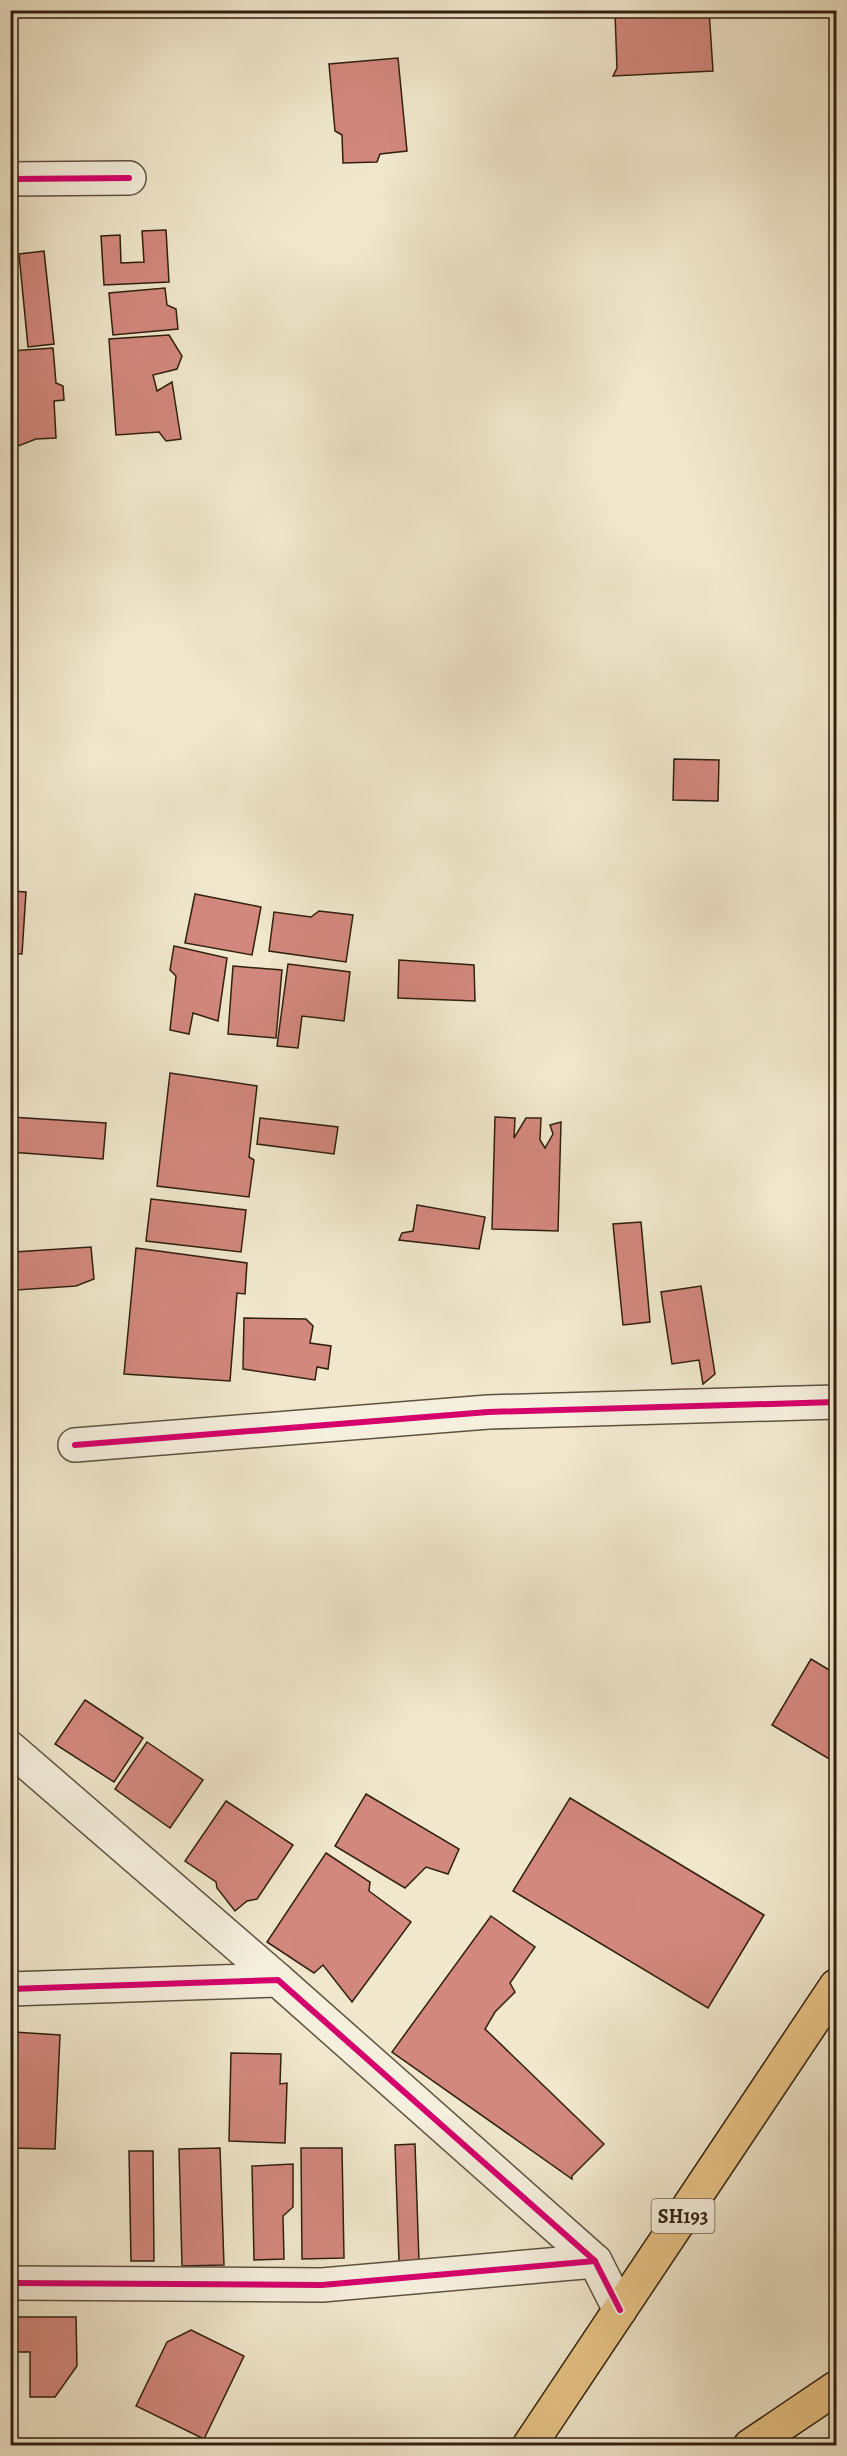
<svg xmlns="http://www.w3.org/2000/svg" width="847" height="2456" font-family="Alegreya,serif">
<rect width="100%" height="100%" fill="#f0e7cc"/>
<filter id="stains"><feTurbulence type="fractalNoise" baseFrequency=".00333" numOctaves="4"/><feColorMatrix values="0 0 0 0 .2 0 0 0 0 .09 0 0 0 0 .02 0 0 0 .5 -.17"/></filter>
<radialGradient id="worn" r=".72"><stop offset=".6" stop-color="#630" stop-opacity="0"/><stop offset="1" stop-color="#630" stop-opacity=".3"/></radialGradient>
<g fill="#d3887e" stroke="#30200e" stroke-width="1.5">
<polygon points="670,10 709,10 713,71 613,76 617,68 615,13"/>
<polygon points="398,58 407,151 380,154 377,162 343,163 342,135 335,131 329,64"/>
<polygon points="166,230 169,282 104,285 101,236 120,235 121,263 144,262 142,231"/>
<polygon points="44,251 54,344 28,347 19,254"/>
<polygon points="165,288 167,305 176,309 178,329 113,335 109,293"/>
<polygon points="169,335 182,356 177,369 153,375 157,391 172,382 181,439 166,441 159,432 116,435 109,339"/>
<polygon points="53,348 56,383 63,386 64,400 54,401 56,438 36,439 13,448 10,351"/>
<polygon points="674,759 719,760 718,801 673,800"/>
<polygon points="10,891 26,892 22,954 10,953"/>
<polygon points="195,894 261,907 252,955 185,943"/>
<polygon points="319,911 353,915 346,962 269,951 274,912 311,917"/>
<polygon points="174,946 227,958 218,1021 193,1013 189,1034 170,1030 176,976 170,970"/>
<polygon points="399,960 474,965 475,1001 398,998"/>
<polygon points="288,964 350,972 344,1021 302,1016 298,1048 277,1046"/>
<polygon points="233,966 282,970 276,1038 228,1034"/>
<polygon points="170,1073 257,1086 249,1157 254,1160 249,1197 157,1186"/>
<polygon points="10,1117 106,1123 103,1159 10,1152"/>
<polygon points="495,1117 515,1118 514,1138 526,1118 541,1118 540,1140 545,1148 553,1134 550,1125 561,1122 558,1231 492,1229"/>
<polygon points="260,1118 338,1127 334,1154 257,1144"/>
<polygon points="151,1199 246,1210 241,1252 146,1241"/>
<polygon points="417,1205 485,1217 479,1249 399,1240 402,1233 413,1231"/>
<polygon points="641,1222 650,1322 623,1325 613,1224"/>
<polygon points="91,1247 94,1279 76,1286 16,1290 14,1252"/>
<polygon points="136,1248 247,1263 245,1294 237,1293 230,1381 124,1374"/>
<polygon points="701,1286 715,1374 703,1384 699,1360 672,1364 661,1292"/>
<polygon points="244,1318 306,1319 313,1326 310,1343 331,1346 328,1369 317,1367 315,1380 243,1369"/>
<polygon points="811,1659 836,1674 836,1763 772,1725"/>
<polygon points="85,1700 143,1738 114,1782 55,1744"/>
<polygon points="147,1742 203,1780 170,1828 115,1789"/>
<polygon points="366,1794 459,1849 448,1874 426,1867 405,1888 335,1846"/>
<polygon points="570,1798 764,1915 708,2008 513,1891"/>
<polygon points="226,1801 293,1845 257,1899 247,1901 235,1911 217,1888 216,1882 185,1861"/>
<polygon points="326,1853 370,1882 369,1891 411,1922 352,2002 323,1965 314,1973 267,1942"/>
<polygon points="491,1916 535,1947 510,1983 515,1992 495,2012 485,2029 604,2144 572,2176 572,2179 392,2052"/>
<polygon points="14,2032 60,2035 55,2149 10,2148"/>
<polygon points="231,2053 281,2054 280,2084 287,2083 285,2143 229,2141"/>
<polygon points="415,2144 419,2261 399,2262 395,2145"/>
<polygon points="220,2148 224,2265 182,2266 179,2149"/>
<polygon points="301,2148 342,2148 344,2258 302,2259"/>
<polygon points="129,2151 153,2151 154,2261 131,2261"/>
<polygon points="293,2164 293,2207 283,2216 284,2259 254,2260 252,2166"/>
<polygon points="10,2317 76,2317 77,2366 55,2397 30,2397 30,2352 10,2352"/>
<polygon points="191,2330 244,2356 204,2439 136,2406 167,2342"/>
</g>
<g fill="none" stroke-linecap="round" stroke-linejoin="round">
<defs>
<g id="street">
<polyline points="10,179 129,178"/>
<polyline points="75,1445 488,1412 836,1402"/>
<polyline points="10,1748 278,1980"/>
<polyline points="10,1989 278,1980 595,2261 620,2310"/>
<polyline points="10,2283 322,2285 595,2261"/>
</g>
<polyline id="primary" points="529,2446 836,1986"/>
<polyline id="highway" points="750,2446 836,2388"/>
</defs>
<use href="#street" stroke="#60523e" stroke-width="36"/>
<use href="#primary" stroke="#30200e" stroke-width="36"/>
<use href="#highway" stroke="#30200e" stroke-width="36"/>
<use href="#street" stroke="#f5efde" stroke-width="33"/>
<use href="#primary" stroke="#e8c486" stroke-width="33"/>
<use href="#highway" stroke="#e8c486" stroke-width="33"/>
<defs>
<g id="cycleway">
<polyline points="10,179 129,178"/>
<polyline points="75,1445 488,1412 836,1402"/>
<polyline points="10,1989 278,1980 595,2261 620,2310"/>
<polyline points="10,2283 322,2285 595,2261"/>
</g>
</defs>
<use href="#cycleway" stroke="#f5efde" stroke-width="10"/>
<use href="#cycleway" stroke="#d6006c" stroke-width="6"/>
</g>
<g text-anchor="middle" stroke-width="6" stroke-linejoin="round" paint-order="stroke">
<rect fill="#f5efde" stroke="#6b5e4c" stroke-width="1.5" x="651.5" y="2199" width="63" height="34" rx="4.5"/>
<g font-size="20" font-weight="bold" fill="#30200e">
<text x="683" y="2223">SH193</text>
</g>
</g>
<rect width="847" height="2456" fill="none" stroke="#f0e7cc" stroke-width="36"/>
<rect x="12" y="12" width="823" height="2432" fill="none" stroke="#30200e" stroke-width="3"/>
<rect x="18" y="18" width="811" height="2420" fill="none" stroke="#30200e" stroke-width="1.5"/>
<rect width="100%" height="100%" filter="url(#stains)"/>
<rect width="100%" height="100%" fill="url(#worn)"/>
</svg>
